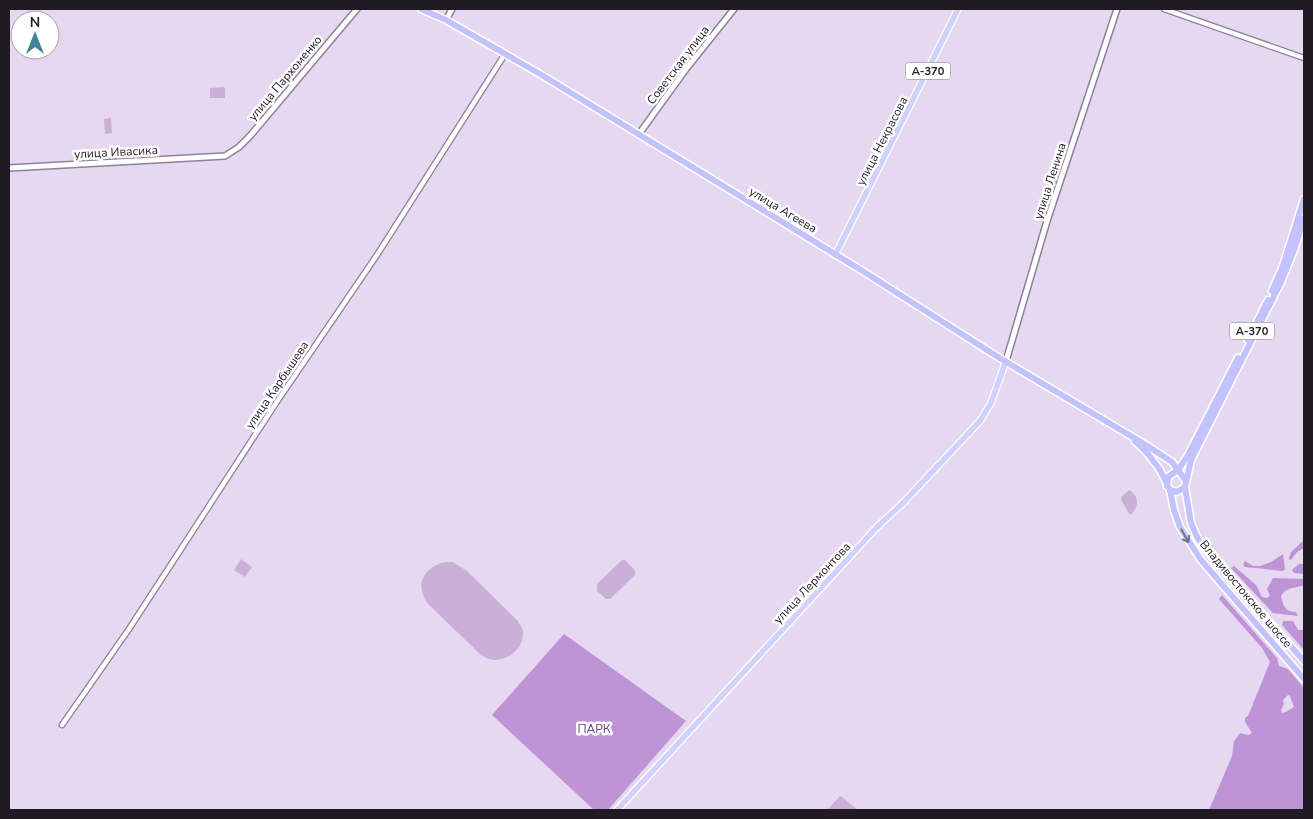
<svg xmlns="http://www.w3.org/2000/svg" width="1313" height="819" font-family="'Nunito Sans',sans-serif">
<rect width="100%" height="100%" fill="#e7d8f1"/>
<g fill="#cab0d9">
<polygon points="223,87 225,88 225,98 210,98 210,88"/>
<polygon points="111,118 112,133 106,134 105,133 104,119"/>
<path d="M1129,490C1140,496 1139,508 1130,515L1121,500L1122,496Z"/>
<polygon points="241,559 252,567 245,577 234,570"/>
<polygon points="622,560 625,560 635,570 635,575 610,599 606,599 597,591 597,584"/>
<path d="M446,562H453L467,571L518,621C520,625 523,629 523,632C524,648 509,660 495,660C489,660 484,657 480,654L428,604C414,585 424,566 446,562Z"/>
<polygon points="840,796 842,797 858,810 827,810"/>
</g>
<g fill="#be94d6" fill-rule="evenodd">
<polygon points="1304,540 1304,548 1297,552 1291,560 1289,559 1291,552"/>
<polygon points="1283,554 1285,569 1283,571 1245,567 1243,564 1245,561 1253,566 1260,566 1271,562"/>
<polygon points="1299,564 1304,564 1304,574 1294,573 1292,570"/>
<path d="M1234,566L1256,585L1262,597L1267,598L1270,596L1267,589L1273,578L1304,579V585C1295,589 1287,586 1281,596C1283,606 1285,612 1296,612L1298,616L1273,613L1231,568Z"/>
<path d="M1222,595L1277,658L1279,666L1288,669L1304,688V810H1209L1232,756L1234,741L1240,733L1248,735L1252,733L1245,722V718L1248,716L1270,662L1262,648L1219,599ZM1288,695L1290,696L1294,707L1286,712L1282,713L1281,710L1284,704L1283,700Z"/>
<polygon points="1283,621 1293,621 1298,630 1304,630 1304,650 1282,625"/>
<polygon points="564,634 686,721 608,810 594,810 492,715"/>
</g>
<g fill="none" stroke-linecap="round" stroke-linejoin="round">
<defs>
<g id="tertiary">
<polyline points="1164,9 1304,58"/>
<polyline points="62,725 129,629 276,403 377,255 505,54"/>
</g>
<g id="secondary">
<polyline points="446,20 452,9"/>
<polyline points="639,134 686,69 734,9"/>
<polyline points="9,168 225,156 239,147 250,136 357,9"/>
<polyline points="1006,361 1047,221 1117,9"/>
</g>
<g id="primary">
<polyline points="835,255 958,9"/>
<polyline points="617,810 877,527 902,504 980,421 991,403 1006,361"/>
</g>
<g id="trunk">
<polyline points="421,9 446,20 540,74 861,270 998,357 1146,445 1172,462 1186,481"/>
<polyline points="1304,218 1294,250 1281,282 1191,460 1185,487 1191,523 1198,539 1215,561 1304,661"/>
<polyline points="1272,291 1283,266 1304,199"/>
<polyline points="1248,340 1268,300"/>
<polyline points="1135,441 1148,454 1160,470 1170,490 1177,492 1185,487"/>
<polyline points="1167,486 1168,477 1178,470 1187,457 1238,358"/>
<polyline points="1170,490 1174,510 1180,527 1201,560 1304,679"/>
</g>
</defs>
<use href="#tertiary" stroke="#8e8096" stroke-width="7"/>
<use href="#secondary" stroke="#8e8096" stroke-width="8"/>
<use href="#primary" stroke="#fff" stroke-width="8"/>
<use href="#trunk" stroke="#fff" stroke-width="9"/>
<use href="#tertiary" stroke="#fff" stroke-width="4.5"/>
<use href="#secondary" stroke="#fff" stroke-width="5"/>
<use href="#primary" stroke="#d1d1fd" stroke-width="5.5"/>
<use href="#trunk" stroke="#c2c2fc" stroke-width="6"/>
</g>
<defs><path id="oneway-shaft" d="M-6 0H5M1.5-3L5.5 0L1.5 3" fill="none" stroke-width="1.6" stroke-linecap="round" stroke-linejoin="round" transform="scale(1.25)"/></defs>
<use stroke="#716e90" href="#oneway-shaft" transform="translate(1185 536) rotate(61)"/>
<g text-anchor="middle" stroke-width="5" stroke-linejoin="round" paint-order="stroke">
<g fill="#fff" stroke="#635f65" stroke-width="1">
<rect x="905.5" y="62.5" width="45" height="17" rx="4"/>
<rect x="1229.5" y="322.5" width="45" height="17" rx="4"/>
</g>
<g font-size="11" font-weight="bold" fill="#201a23">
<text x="928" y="75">А-370</text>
<text x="1252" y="335">А-370</text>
</g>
<g font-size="12" fill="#201a23" stroke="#fff">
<text transform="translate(678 65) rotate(-53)" y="4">Советская улица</text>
<text transform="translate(285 78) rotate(-50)" y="4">улица Пархоменко</text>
<text transform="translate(882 141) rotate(-63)" y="4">улица Некрасова</text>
<text transform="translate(116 152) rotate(-3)" y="4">улица Ивасика</text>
<text transform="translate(1050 181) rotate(-72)" y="4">улица Ленина</text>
<text transform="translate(783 210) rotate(31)" y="4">улица Агеева</text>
<text transform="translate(277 385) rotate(-56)" y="4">улица Карбышева</text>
<text transform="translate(812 583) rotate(-47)" y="4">улица Лермонтова</text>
<text transform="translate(1246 594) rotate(50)" y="4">Владивостокское шоссе</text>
</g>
<g font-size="12" fill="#6e3a89" stroke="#fff">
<text x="594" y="733">ПАРК</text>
</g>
</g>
<rect width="1313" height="819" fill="none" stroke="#201a23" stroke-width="20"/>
<g transform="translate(35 35)"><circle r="24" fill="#ffffff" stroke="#a6a3a7"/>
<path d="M0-4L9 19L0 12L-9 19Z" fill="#448498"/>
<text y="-8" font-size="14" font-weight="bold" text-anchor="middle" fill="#201a23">N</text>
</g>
</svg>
